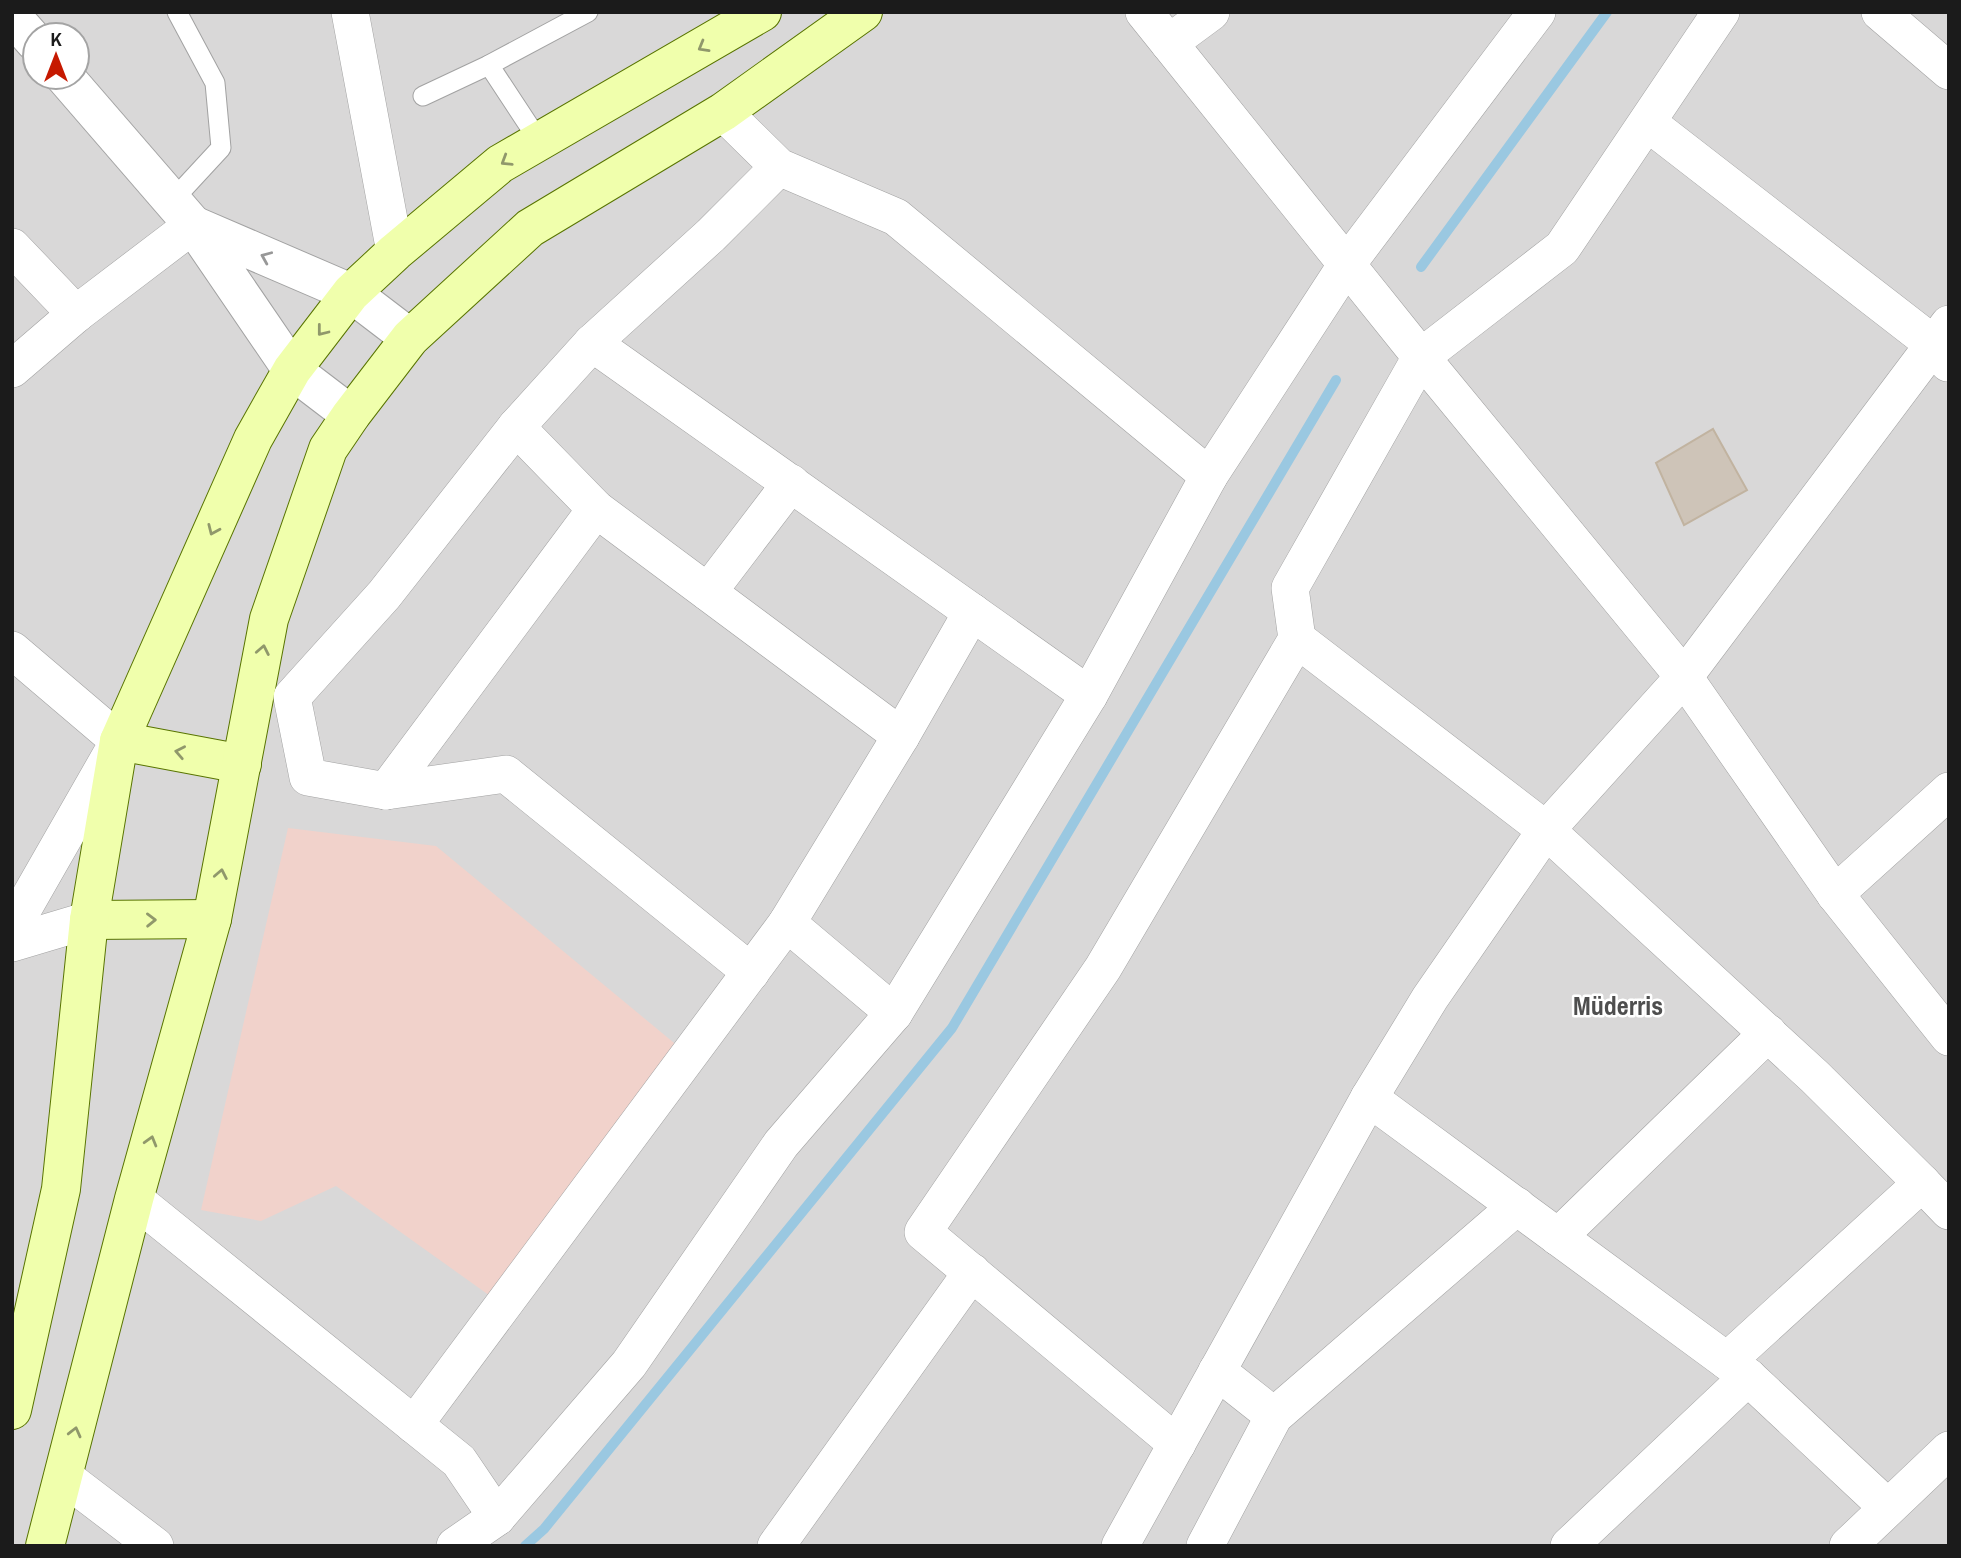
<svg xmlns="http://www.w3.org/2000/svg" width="1961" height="1558" font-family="'Archivo Narrow',sans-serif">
<rect width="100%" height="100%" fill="#eeebdf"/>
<path fill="#d9d8d8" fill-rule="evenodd" d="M12,12H1949V1546H12ZM35,35H77V77H35Z"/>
<polygon fill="#f1d2cb" points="288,828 436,846 679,1047 493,1298 336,1186 261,1221 201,1210"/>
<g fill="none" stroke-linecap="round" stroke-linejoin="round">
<g stroke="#9ac8e1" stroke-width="10">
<polyline points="1421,267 1607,12"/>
<polyline points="525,1546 544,1529 952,1028 1336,380"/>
</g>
</g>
<polygon fill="#cec4b8" stroke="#c1b3a0" stroke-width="2" points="1713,429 1747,490 1684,525 1656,463"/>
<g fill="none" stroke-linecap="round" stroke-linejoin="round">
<defs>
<g id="service">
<polyline points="489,65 539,141"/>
<polyline points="423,96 489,65 588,12"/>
<polyline points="172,201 221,148 215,83 177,12"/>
</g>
<g id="minor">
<polyline points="350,12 395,252"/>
<polyline points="1144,12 1421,357 1684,677 1835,894 1949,1037"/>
<polyline points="1880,12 1949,71"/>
<polyline points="1169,43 1211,12"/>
<polyline points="723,112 779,167 896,217 1209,476"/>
<polyline points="1648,123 1932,343 1948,363"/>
<polyline points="12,247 76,314"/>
<polyline points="592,343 1089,695"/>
<polyline points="12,369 76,314 193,225"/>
<polyline points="516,427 596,509 901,736"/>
<polyline points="708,592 791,483"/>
<polyline points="1297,639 1546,830 1815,1077 1922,1183 1727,1361"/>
<polyline points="12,650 119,741 12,928"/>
<polyline points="386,791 596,509"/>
<polyline points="1835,894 1949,791"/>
<polyline points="787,923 894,1013"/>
<polyline points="12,943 89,920"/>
<polyline points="751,972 506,774 386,791 308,777 292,697 384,595 516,427 592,343 711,235 779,167"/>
<polyline points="1369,1098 1727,1361 1748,1377 1887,1507"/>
<polyline points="1922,1183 1949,1211"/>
<polyline points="134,1199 459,1461 497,1517"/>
<polyline points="1558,1237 1768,1033"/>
<polyline points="1217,1371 1274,1416"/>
<polyline points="414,1425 787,923 901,736 972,612"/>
<polyline points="1177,1444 923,1232 1103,968 1297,639 1290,588 1421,357 1562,248 1721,12"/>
<polyline points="63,1476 155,1546"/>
<polyline points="455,1546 497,1517 629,1364 781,1144 894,1013 1089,695 1209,476 1347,264 1537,12"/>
<polyline points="776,1546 972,1272"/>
<polyline points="1120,1546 1369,1098 1430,998 1546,830 1684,677 1949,324"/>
<polyline points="1205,1546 1274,1416 1517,1206"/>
<polyline points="1569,1546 1748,1377"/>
<polyline points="1848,1546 1949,1450"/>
</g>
<g id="tertiary">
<polyline points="12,16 35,42"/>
<polyline points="65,77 193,225"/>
<polyline points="351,415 292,370 193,225 351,293 410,338"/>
</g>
<g id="secondary">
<polyline points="119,741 242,764"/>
<polyline points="89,920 212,919"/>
<polyline points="12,1410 61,1189 89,920 119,741 253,439 292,370 351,293 395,252 500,164 762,12"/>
<polyline points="45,1546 134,1199 212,919 269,619 328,449 351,415 410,338 530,228 723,112 863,12"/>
</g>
</defs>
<use href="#service" stroke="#a2a2a2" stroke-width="21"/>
<use href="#minor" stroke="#a2a2a2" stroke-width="38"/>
<use href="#tertiary" stroke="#a2a2a2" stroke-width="40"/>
<use href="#secondary" stroke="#587400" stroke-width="40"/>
<use href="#service" stroke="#fff" stroke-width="19"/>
<use href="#minor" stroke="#fff" stroke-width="37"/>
<use href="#tertiary" stroke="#fff" stroke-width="38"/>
<use href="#secondary" stroke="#f0ffac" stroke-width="38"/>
</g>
<defs><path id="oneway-chevron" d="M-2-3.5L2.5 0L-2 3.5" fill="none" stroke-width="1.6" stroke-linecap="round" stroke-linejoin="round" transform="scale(1.75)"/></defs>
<g stroke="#90986b">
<use href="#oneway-chevron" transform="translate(703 47) rotate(150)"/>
<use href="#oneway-chevron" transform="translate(506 161) rotate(148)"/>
<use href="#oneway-chevron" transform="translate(322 331) rotate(128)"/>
<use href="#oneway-chevron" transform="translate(213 530) rotate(114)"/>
<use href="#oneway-chevron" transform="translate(263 650) rotate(-79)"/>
<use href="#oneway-chevron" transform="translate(180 752) rotate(-169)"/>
<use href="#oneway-chevron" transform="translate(221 874) rotate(-79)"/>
<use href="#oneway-chevron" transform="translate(151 920) rotate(-1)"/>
<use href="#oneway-chevron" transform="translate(151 1141) rotate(-74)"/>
<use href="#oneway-chevron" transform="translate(75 1432) rotate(-76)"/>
</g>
<use stroke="#989898" href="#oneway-chevron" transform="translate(266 257) rotate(-157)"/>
<g text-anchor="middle" stroke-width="5" stroke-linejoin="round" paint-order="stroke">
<g font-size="26" font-weight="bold" fill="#4e4e4e" stroke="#fff">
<text x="1618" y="1015">Müderris</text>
</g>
</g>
<rect width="1961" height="1558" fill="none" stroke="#1b1b1b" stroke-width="28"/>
<g transform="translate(56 56)"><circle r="33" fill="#ffffff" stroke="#a4a4a4" stroke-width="2"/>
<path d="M0-5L12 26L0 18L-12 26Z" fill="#c61900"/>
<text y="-10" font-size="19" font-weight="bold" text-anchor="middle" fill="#1b1b1b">K</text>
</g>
</svg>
